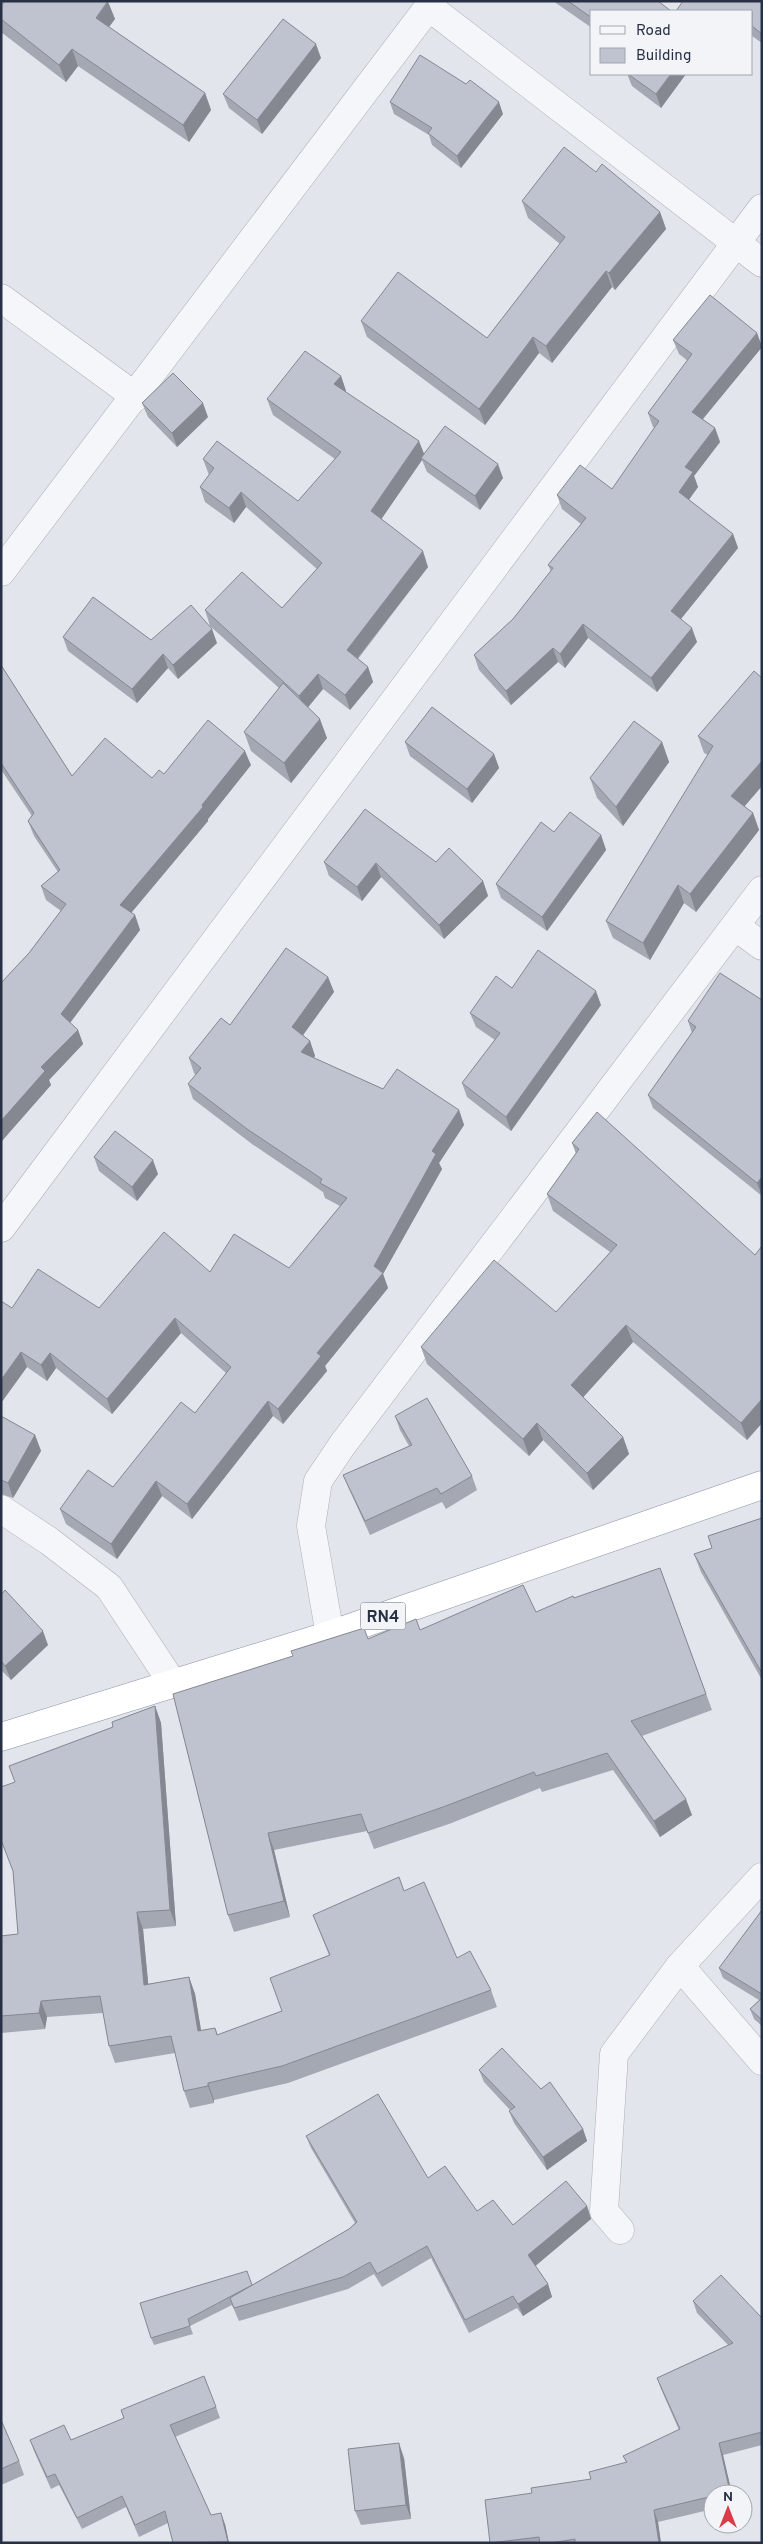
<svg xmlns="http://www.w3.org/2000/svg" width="763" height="2544" font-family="Overpass,sans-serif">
<rect width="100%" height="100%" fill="#e2e5eb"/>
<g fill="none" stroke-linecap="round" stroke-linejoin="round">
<defs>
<g id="minor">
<polyline points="429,7 762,263"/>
<polyline points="1,298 136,397"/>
<polyline points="1,572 433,1"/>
<polyline points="735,926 762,946"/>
<polyline points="1,1228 762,208"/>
<polyline points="1,1509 49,1541 109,1587 173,1684"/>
<polyline points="330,1635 311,1526 318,1481 343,1444 762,890"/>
<polyline points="680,1966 762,2061"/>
<polyline points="620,2230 604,2211 614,2054 680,1966 762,1877"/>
</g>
<polyline id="trunk" points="1,1737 330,1635 762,1485"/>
</defs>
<use href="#minor" stroke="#aaafb9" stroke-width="29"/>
<use href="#trunk" stroke="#8890a4" stroke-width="29"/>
<use href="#minor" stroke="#f5f6f9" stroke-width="28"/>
<use href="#trunk" stroke="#fff" stroke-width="28"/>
</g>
<g fill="#a3a8b2">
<polygon points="553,1 658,1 592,11 592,28"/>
<polygon points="762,1 762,43 752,36 752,11"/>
<polygon points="108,2 115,19 109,27 205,93 211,110 189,142 78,66 66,82 1,32 1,6"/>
<polygon points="321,58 262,134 229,108 223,94"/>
<polygon points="627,74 686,74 661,108 632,86"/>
<polygon points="390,102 503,114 461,168 432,145 429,135 394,114"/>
<polygon points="596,172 660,212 666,229 615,290 612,287 552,363 539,353 485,425 367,337 361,321 487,338 560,244 528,218 522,201"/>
<polygon points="757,333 762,347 703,419 715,428 720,442 694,476 698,487 689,500 733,534 738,548 681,619 697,642 657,692 588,638 565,668 558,662 511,705 479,670 474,655 513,619 551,571 548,565 581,524 562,509 557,495 612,489 655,428 653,427 648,413 688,361 679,354 673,340"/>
<polygon points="341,376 346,391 346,392 424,454 503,478 480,510 427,472 422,460 381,519 428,567 358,659 368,667 373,682 350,710 323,689 308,707 327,738 291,783 251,751 244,732 279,688 210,626 205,610 282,608 317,569 246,507 234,523 205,502 200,487 209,475 203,459 298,501 335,459 273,415 267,399"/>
<polygon points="142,403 208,417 177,447 148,417"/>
<polygon points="63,637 151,640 217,643 178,679 168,668 137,703 68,651"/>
<polygon points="1,665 72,776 152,778 164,774 251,765 208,819 208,821 131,913 135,915 140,930 70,1023 78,1030 83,1044 49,1080 51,1085 1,1142 1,983 29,953 61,911 46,900 41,886 58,872 34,836 28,821 32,816 2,771 1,772"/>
<polygon points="762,678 762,786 744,806 753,813 759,830 696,912 684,903 650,960 613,938 606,921 708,755 704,753 698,736"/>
<polygon points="405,742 494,754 499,768 472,803 410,756"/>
<polygon points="662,742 669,762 623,826 597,798 590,778"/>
<polygon points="554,832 601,835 606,850 547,931 501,898 496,884"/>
<polygon points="324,862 436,862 483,881 488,896 444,939 381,877 362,901 329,876"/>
<polygon points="328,977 334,992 303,1035 310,1041 315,1056 314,1058 383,1089 459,1110 464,1125 439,1163 442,1169 383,1274 388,1288 325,1366 327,1371 283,1424 273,1416 192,1519 162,1496 117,1559 66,1524 60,1509 113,1487 195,1413 226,1373 181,1333 112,1414 56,1368 47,1381 27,1367 1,1403 12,1308 99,1308 210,1272 289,1268 340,1206 325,1198 323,1192 252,1144 193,1099 188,1084 196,1075 194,1073 189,1058 230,1025"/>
<polygon points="512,988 601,1005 511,1131 467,1097 462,1083 495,1040 476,1027 470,1013"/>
<polygon points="762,1000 762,1196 653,1108 648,1095 692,1033 688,1021"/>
<polygon points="572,1143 755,1255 762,1246 762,1423 747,1440 633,1342 583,1397 623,1437 629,1454 593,1490 543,1440 529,1456 427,1364 421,1347 556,1312 610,1252 553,1211 547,1194 576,1154"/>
<polygon points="94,1157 158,1174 137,1201 99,1171"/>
<polygon points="1,1416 35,1435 41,1451 13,1498 1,1494"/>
<polygon points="395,1416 472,1476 477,1490 446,1509 442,1502 370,1535 349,1489 343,1475 409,1446 400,1430"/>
<polygon points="762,1518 762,1680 701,1572 694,1554 712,1548"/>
<polygon points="660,1568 712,1710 642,1736 692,1815 660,1837 613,1770 542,1792 540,1788 449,1824 374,1849 367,1831 274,1850 290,1917 234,1932 228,1915 173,1694 368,1639 536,1612"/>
<polygon points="1,1595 48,1645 11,1680 1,1670"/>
<polygon points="155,1706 161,1723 176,1926 143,1929 148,1984 189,1977 195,1994 201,2031 215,2028 218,2035 282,2011 329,1955 313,1915 404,1891 457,1958 491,1990 497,2007 288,2083 214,2100 214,2103 190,2108 184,2091 175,2053 115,2063 109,2046 103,2013 47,2017 45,2029 1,2033 1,1936 18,1934 13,1872 15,1782 9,1766 113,1727"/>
<polygon points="762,1910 762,2026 754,2019 750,2009 759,2000 723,1978 719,1968"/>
<polygon points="479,2070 541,2089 583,2129 587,2141 547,2170 514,2123 509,2111 510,2110 484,2082"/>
<polygon points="306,2136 428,2178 477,2211 513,2225 587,2206 591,2219 535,2266 548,2284 552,2297 523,2316 517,2308 469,2333 431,2258 382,2287 374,2274 348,2289 239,2321 232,2305 190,2326 193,2334 154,2345 151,2338 252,2285 349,2229 355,2223 311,2148"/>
<polygon points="693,2301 762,2318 762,2445 723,2455 732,2494 713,2494 713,2509 658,2522 661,2543 490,2543 532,2493 591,2479 626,2462 623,2456 679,2430 661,2389 657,2378 728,2345 697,2313"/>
<polygon points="216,2407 220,2418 175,2437 211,2515 225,2524 229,2543 173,2543 168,2523 139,2537 126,2507 82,2529 59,2485 51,2489 34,2451 30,2440 71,2440 124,2419 121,2410"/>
<polygon points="1,2420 19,2461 24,2475 1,2485"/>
<polygon points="404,2458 411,2519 361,2525 355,2511"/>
</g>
<g fill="#858891">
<polygon points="108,2 115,19 102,36 96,18"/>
<polygon points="316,44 321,58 262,134 257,120"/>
<polygon points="72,49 78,66 66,82 59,65"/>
<polygon points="671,74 686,74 661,108 656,94"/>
<polygon points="205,93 211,110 189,142 183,125"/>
<polygon points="499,102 503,114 461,168 457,156"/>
<polygon points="660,212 666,229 615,290 609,273"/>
<polygon points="606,271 612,287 552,363 546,346"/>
<polygon points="757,333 762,347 697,426 692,412"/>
<polygon points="533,337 539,353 485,425 479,409"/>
<polygon points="341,376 346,391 340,400 334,384"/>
<polygon points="203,403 208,417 177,447 172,433"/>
<polygon points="715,428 720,442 694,476 698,487 684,506 679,492 685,467"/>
<polygon points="419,441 425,456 421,458 422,460 376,527 371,511"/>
<polygon points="498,464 503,478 480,510 475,496"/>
<polygon points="241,492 246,507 234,523 229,508"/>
<polygon points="733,534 738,548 676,625 671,611"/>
<polygon points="423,551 428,567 352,665 347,650"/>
<polygon points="583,624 588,638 565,668 560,654"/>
<polygon points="692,628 697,642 657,692 651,678"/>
<polygon points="212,629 217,643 178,679 173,665"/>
<polygon points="553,648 558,662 511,705 506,691"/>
<polygon points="163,654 168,668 137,703 132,689"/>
<polygon points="368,667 373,682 350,710 345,695"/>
<polygon points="318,674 323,689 305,711 299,696"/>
<polygon points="320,719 327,738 291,783 284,763"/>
<polygon points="662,742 669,762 623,826 616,807"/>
<polygon points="245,751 251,765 208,819 208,821 126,919 120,905"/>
<polygon points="494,754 499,768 472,803 467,789"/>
<polygon points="762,761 762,786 738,814 731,796"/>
<polygon points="753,813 759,830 696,912 690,894"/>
<polygon points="601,835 606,850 547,931 542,917"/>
<polygon points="376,863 381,877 362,901 357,887"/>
<polygon points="483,881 488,896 444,939 439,925"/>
<polygon points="678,885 684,903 650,960 643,943"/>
<polygon points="135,915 140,930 66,1028 61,1014"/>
<polygon points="328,977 334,992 298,1042 292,1027"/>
<polygon points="596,991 601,1005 511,1131 506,1117"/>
<polygon points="78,1030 83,1044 49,1080 51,1085 1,1142 1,1121 41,1067"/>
<polygon points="310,1041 315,1056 307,1067 301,1052"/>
<polygon points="459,1110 464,1125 439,1163 442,1169 383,1274 388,1288 325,1366 327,1371 283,1424 278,1409 317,1353 374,1266 432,1151"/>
<polygon points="153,1160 158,1174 137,1201 132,1187"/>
<polygon points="762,1177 762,1195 757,1183"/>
<polygon points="175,1318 181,1333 112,1414 107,1399"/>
<polygon points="626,1325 633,1342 578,1403 571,1385"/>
<polygon points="21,1352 27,1367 1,1403 1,1380"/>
<polygon points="50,1353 56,1368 47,1381 41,1365"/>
<polygon points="762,1399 762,1423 747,1440 741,1423"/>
<polygon points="268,1401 273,1416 192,1519 187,1504"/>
<polygon points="537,1423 543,1440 529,1456 523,1439"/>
<polygon points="35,1435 41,1451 13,1498 8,1483"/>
<polygon points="623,1437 629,1454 593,1490 587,1473"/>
<polygon points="156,1481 162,1496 117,1559 111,1544"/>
<polygon points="43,1631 48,1645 11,1680 5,1666"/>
<polygon points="155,1706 161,1723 176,1926 170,1910"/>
<polygon points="686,1799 692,1815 660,1837 654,1821"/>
<polygon points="268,1833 274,1850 290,1917 284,1901"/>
<polygon points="137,1912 143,1929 150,2002 144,1985"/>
<polygon points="189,1977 195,1994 204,2048 198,2031"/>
<polygon points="41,2001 47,2017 45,2029 39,2013"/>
<polygon points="208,2083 214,2100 214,2103 208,2086"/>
<polygon points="583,2129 587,2141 547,2170 543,2157"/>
<polygon points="587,2206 591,2219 533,2268 528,2255"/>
<polygon points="548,2284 552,2297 523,2316 518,2304"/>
<polygon points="399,2443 404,2458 411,2519 406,2505"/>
<polygon points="719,2443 723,2455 732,2494 731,2494 730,2492"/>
<polygon points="654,2510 658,2522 661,2543 659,2543"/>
<polygon points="221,2513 225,2524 229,2543 228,2543"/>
</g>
<g fill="#bec3cf" stroke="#858891">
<polygon points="5,1 108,1 96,18 205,93 183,125 72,49 59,65 1,19 1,6"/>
<polygon points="568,1 658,1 671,11 592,11 592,18"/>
<polygon points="683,1 762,1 762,34 752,26 752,11 676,11"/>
<polygon points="283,19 316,44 257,120 223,94"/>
<polygon points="420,55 466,84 470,80 499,102 457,156 428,133 432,128 390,102"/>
<polygon points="628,74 671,74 656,94"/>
<polygon points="564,147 596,172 602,164 660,212 609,273 606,271 546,346 533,337 479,409 361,321 398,272 487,338 565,237 522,201"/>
<polygon points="710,295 757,333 692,412 715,428 685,467 693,472 679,492 733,534 671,611 692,628 651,678 583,624 560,654 553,648 506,691 474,655 513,619 553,568 548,565 586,518 557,495 580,465 612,489 659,421 648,413 692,354 673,340"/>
<polygon points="305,351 341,376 334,384 419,441 371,511 423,551 347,650 368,667 345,695 318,674 299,696 205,610 242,572 282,608 322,563 241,492 229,508 200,487 214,468 203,459 217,441 298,501 341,452 267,399"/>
<polygon points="173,373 203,403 172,433 142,403"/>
<polygon points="445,426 498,464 475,496 421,458"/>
<polygon points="93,597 151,640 191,605 212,629 173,665 163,654 132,689 63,637"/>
<polygon points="1,665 72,776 105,738 152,778 159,770 164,774 208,720 245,751 202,805 203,807 120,905 135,915 61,1014 78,1030 41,1067 45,1071 1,1121 1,983 29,953 66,904 41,886 60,870 28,821 34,813 1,763"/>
<polygon points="754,671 762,678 762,761 731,796 753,813 690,894 678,885 643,943 606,921 713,746 698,736"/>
<polygon points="283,683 320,719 284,763 244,732"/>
<polygon points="432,707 494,754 467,789 405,742"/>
<polygon points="634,721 662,742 616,807 590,778"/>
<polygon points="365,809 436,862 449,848 483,881 439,925 376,863 357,887 324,862"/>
<polygon points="570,812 601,835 542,917 496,884 541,822 554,832"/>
<polygon points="286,948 328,977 292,1027 310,1041 301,1052 383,1089 397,1069 459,1110 432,1151 436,1154 374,1266 383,1273 317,1353 321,1356 278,1409 268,1401 187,1504 156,1481 111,1544 60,1509 88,1470 113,1487 181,1402 195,1413 231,1367 175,1318 107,1399 50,1353 41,1365 21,1352 1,1380 1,1301 12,1308 38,1269 99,1308 164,1232 210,1272 234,1234 289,1268 347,1198 320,1183 322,1179 247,1129 188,1084 201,1068 189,1058 221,1018 230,1025"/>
<polygon points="538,950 596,991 506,1117 462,1083 500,1033 470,1013 496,976 512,988"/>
<polygon points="720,973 762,1000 762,1177 757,1183 648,1095 696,1027 688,1021"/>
<polygon points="597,1112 755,1255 762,1246 762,1399 741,1423 626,1325 571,1385 623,1437 587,1473 537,1423 523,1439 421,1347 494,1260 556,1312 617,1245 547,1194 579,1149 572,1143"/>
<polygon points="115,1131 153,1160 132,1187 94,1157"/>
<polygon points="427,1398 472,1476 441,1494 437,1488 365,1521 343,1475 412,1445 395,1416"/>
<polygon points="1,1416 35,1435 8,1483 1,1480"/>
<polygon points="762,1518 762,1673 694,1554 712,1548 708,1536"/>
<polygon points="660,1568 706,1694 631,1721 686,1799 654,1821 607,1753 536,1776 534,1772 443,1807 368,1833 361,1814 268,1833 284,1901 228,1915 173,1694 293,1656 291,1651 364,1628 368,1639 416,1619 420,1630 523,1585 536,1612 573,1596 574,1598"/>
<polygon points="5,1590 43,1631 5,1666 1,1661 1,1595"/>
<polygon points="155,1706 170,1910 137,1912 144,1985 189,1977 198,2031 215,2028 217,2035 282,2011 270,1978 330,1955 313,1915 399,1877 404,1891 424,1882 457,1958 470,1951 491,1990 282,2066 208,2083 208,2086 184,2091 171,2036 109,2046 100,1996 41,2001 39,2013 1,2016 1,1936 18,1934 13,1871 1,1840 1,1787 15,1782 9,1766 113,1727 112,1722"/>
<polygon points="762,1910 762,1994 719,1968"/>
<polygon points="762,1998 762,2020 750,2009"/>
<polygon points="502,2048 541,2089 550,2082 583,2129 543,2157 509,2111 515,2107 479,2070"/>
<polygon points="378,2094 428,2178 445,2166 477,2211 493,2200 513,2225 566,2181 587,2206 528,2255 548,2284 518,2304 513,2296 465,2320 427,2246 377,2274 370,2262 343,2277 234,2308 230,2298 349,2229 357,2222 306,2136"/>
<polygon points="247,2271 252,2285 188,2319 190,2326 151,2338 140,2303"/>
<polygon points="721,2275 762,2318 762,2432 719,2443 730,2492 723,2494 713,2494 713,2496 654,2510 659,2543 575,2543 575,2539 551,2543 540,2543 539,2537 490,2543 485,2500 532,2493 531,2488 591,2479 589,2472 627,2462 623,2456 680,2429 657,2378 733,2343 693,2301"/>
<polygon points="204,2376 216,2407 170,2425 211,2515 221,2513 228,2542 173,2543 165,2511 135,2525 122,2496 77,2518 55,2474 47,2477 30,2440 64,2425 71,2440 124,2418 121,2410"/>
<polygon points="1,2420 19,2461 1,2469"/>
<polygon points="399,2443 406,2505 355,2511 348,2449"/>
</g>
<g text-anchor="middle" stroke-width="4" stroke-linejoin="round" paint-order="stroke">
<rect fill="#f2f4f8" stroke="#656b7b" stroke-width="1" x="360.5" y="1602.5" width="45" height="27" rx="4"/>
<g font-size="16" font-weight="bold" fill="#283045">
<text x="383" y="1622">RN4</text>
</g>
</g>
<rect width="763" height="2544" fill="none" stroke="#283045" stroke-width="5"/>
<rect x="590" y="10" width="162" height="65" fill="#f2f4f8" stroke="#a1a6b0"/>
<rect x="600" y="26" width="25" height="8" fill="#f5f6f9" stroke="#a1a6b0"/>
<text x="636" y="35" font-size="15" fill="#283045">Road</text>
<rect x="600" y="48" width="25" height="15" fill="#bec3cf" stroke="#a1a6b0"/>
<text x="636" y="60" font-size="15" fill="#283045">Building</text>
<g transform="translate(728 2509)"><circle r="24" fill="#f2f4f8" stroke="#a1a6b0"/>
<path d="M0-4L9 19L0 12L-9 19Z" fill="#da3d47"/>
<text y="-8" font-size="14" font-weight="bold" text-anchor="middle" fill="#283045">N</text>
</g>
</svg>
